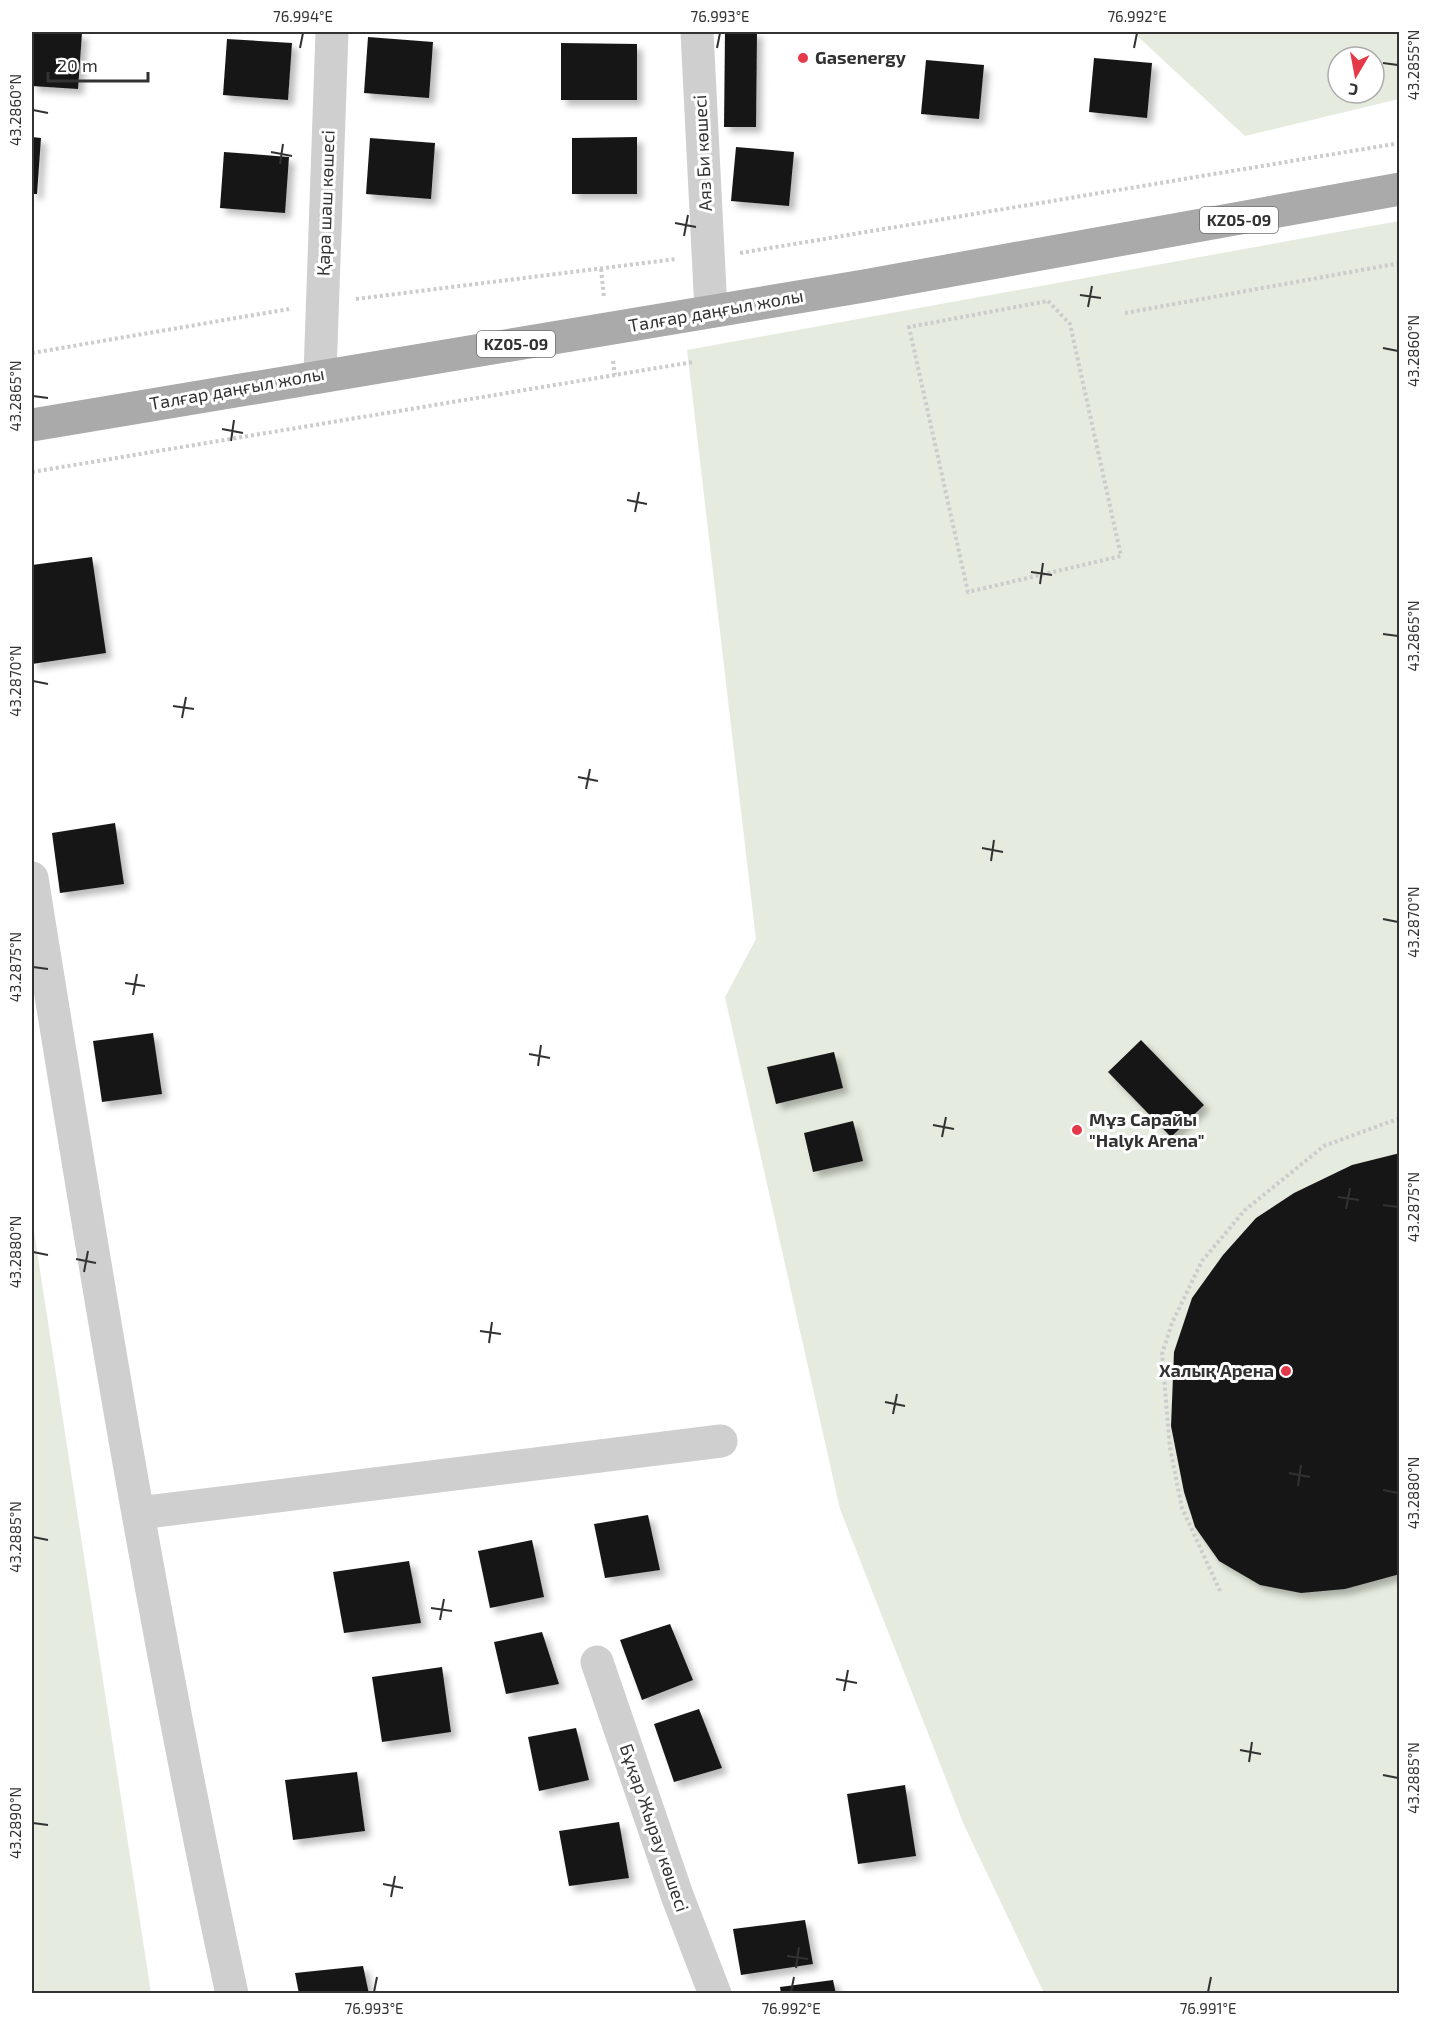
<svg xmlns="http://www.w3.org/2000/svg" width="1431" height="2025" font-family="'Exo 2',sans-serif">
<defs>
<filter id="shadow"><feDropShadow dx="5.5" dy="5.5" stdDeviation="3" flood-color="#0004"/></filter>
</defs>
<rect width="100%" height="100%" fill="#fff"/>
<g fill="#e5ebde" fill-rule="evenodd">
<path d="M1133,32H1399V99L1245,136ZM1338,57H1374V93H1338Z"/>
<polygon points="1399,221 1399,1993 1044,1993 964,1825 840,1509 725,997 756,939 687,350"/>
<polygon points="32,1218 151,1993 32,1993"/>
</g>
<g fill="#191919" filter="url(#shadow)">
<polygon points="32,32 82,33 78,89 32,86"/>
<polygon points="725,32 757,32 756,127 724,127"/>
<polygon points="368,37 433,42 429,98 364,93"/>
<polygon points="227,39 292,43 288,100 223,95"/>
<polygon points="561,43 637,44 637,100 561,100"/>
<polygon points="1094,58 1152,63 1147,118 1089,112"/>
<polygon points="926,60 984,65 979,119 921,114"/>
<polygon points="32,137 41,138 37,194 32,194"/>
<polygon points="637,137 637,194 572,194 572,138"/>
<polygon points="370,138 435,143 431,199 366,194"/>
<polygon points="736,147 794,152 789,206 731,201"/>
<polygon points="224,152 289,157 285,213 220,208"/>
<polygon points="92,557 106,653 32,664 32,565"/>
<polygon points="115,823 124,884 60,893 52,833"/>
<polygon points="153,1033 162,1094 102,1102 93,1041"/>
<polygon points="1141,1040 1204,1105 1171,1137 1108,1072"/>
<polygon points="834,1052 843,1088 776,1104 767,1067"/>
<polygon points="853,1121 863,1161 813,1172 804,1133"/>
<polygon points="1400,1153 1400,1574 1345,1589 1301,1593 1260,1585 1219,1561 1195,1527 1184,1492 1171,1426 1174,1352 1192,1298 1223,1255 1256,1218 1294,1193 1352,1165"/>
<polygon points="648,1515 660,1570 605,1578 594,1524"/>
<polygon points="532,1540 544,1597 490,1608 478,1551"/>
<polygon points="409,1561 421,1623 344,1633 333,1572"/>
<polygon points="670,1624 693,1680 642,1700 620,1640"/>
<polygon points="542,1632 559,1684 506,1694 494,1642"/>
<polygon points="442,1667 451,1732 382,1742 372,1677"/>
<polygon points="699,1709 722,1768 674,1782 654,1724"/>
<polygon points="576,1728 589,1780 539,1791 528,1737"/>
<polygon points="357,1772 365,1831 293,1840 285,1780"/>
<polygon points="905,1785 916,1856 858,1864 847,1794"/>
<polygon points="619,1822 629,1878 569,1886 559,1831"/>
<polygon points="805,1920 813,1964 741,1975 733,1929"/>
<polygon points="363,1966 369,1994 299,1994 295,1973"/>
<polygon points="833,1980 836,1994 781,1994 780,1987"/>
</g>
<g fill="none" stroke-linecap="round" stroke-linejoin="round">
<g stroke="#ccc" stroke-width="4" stroke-dasharray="3 3" stroke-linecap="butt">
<polyline points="740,253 1400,143"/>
<polyline points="601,269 604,297"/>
<polyline points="356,299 676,259"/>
<polygon points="1048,301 1070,324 1121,556 968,592 909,327"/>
<polyline points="1125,313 1400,263"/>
<polyline points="32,353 289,309"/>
<polyline points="613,361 615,375"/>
<polyline points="32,472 693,362"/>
<polyline points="1220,1591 1182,1508 1170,1448 1162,1354 1172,1323 1202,1261 1245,1210 1324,1146 1400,1118"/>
</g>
<g stroke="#cfcfcf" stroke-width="33">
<polyline points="697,32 711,311"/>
<polyline points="320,374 332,32"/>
<path d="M32,878C92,1251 152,1624 232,1994"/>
<polyline points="139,1513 721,1441"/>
<polyline points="597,1662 678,1898 715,1994"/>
</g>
<polyline stroke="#aaa" stroke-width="33" points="32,425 864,286 1400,189"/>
</g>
<path fill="none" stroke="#323232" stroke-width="2" d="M300,48L303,33M717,48L720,33M1134,48L1137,33M1383,63L1398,65M33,110L48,113M271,152L292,156M280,164L283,144M675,223L696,227M684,236L688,215M1080,295L1101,298M1088,307L1092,286M1383,348L1398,351M33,396L48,398M222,429L243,433M231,441L234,420M627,500L647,504M635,512L639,492M1031,572L1052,575M1040,584L1043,563M1383,634L1398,636M33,681L48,684M173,706L194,709M182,718L186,697M578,777L598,781M586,789L590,769M982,848L1003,852M991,861L994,840M1383,919L1398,922M33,967L48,969M125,983L145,986M133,995L137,974M529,1054L550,1058M538,1066L541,1045M933,1125L954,1129M942,1137L946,1117M1338,1197L1359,1200M1383,1205L1398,1207M1346,1209L1350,1188M33,1252L48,1255M76,1259L96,1263M84,1272L88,1251M480,1331L501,1334M489,1343L492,1322M885,1402L905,1406M893,1414L897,1394M1289,1473L1310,1477M1298,1486L1301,1465M1383,1490L1398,1493M33,1537L48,1540M431,1608L452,1611M440,1620L444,1599M836,1679L857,1683M844,1691L848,1670M1240,1750L1261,1754M1249,1762L1252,1742M1383,1775L1398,1778M33,1823L48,1825M383,1884L403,1888M391,1897L395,1876M787,1956L808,1959M796,1968L799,1947M374,1992L377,1977M791,1992L794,1977M1208,1992L1211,1977"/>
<g fill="#e53849" stroke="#fff" stroke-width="2">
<circle cx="803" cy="58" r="6"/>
<circle cx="1077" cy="1130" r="6"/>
<circle cx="1286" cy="1371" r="6"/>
</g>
<g text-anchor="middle" stroke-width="6" stroke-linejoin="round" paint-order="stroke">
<g fill="#fff" stroke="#707070" stroke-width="1.5">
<rect x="1200" y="207" width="78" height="26" rx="4.5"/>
<rect x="477" y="331" width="78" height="26" rx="4.5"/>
</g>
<g font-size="16" font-weight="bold" fill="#323232">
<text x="1239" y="226">KZ05-09</text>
<text x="516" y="350">KZ05-09</text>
</g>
<g font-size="18" font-weight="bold" fill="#323232" stroke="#fff" text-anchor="start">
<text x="815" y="64">Gasenergy</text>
<text x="1089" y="1126">Мұз Сарайы<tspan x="1089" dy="21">"Halyk Arena"</tspan></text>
<text x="1274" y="1377" text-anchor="end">Халық Арена</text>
</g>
<g font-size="18" fill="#323232" stroke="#fff">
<text transform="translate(703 153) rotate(-93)" y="6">Аяз Би көшесі</text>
<text transform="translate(326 203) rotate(-88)" y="6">Қара шаш көшесі</text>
<text transform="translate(716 311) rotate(-10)" y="6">Талғар даңғыл жолы</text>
<text transform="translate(237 389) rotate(-10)" y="6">Талғар даңғыл жолы</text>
<text transform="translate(654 1828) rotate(71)" y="6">Бұқар Жырау көшесі</text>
</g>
</g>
<rect width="1431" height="2025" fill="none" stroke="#ffffff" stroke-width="66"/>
<g transform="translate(1356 75) rotate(190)"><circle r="28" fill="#ffffff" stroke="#adadad" stroke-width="1.5"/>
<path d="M0-4.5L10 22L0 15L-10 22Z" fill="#e53849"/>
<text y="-9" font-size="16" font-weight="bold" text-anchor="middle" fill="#323232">С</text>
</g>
<path d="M48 72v9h100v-9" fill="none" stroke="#323232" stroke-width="3"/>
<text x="57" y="72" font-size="18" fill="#323232" stroke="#ffffff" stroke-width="4.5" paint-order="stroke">20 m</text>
<rect x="33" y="33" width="1365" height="1959" fill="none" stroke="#323232" stroke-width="2"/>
<g font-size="15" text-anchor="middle" fill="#323232">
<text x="303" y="22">76.994°E</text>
<text x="720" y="22">76.993°E</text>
<text x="1137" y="22">76.992°E</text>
<text transform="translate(1414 65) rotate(-90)" y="5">43.2855°N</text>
<text transform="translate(16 110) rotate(-90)" y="5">43.2860°N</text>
<text transform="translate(1414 351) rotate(-90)" y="5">43.2860°N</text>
<text transform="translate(16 396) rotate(-90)" y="5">43.2865°N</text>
<text transform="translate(1414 636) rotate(-90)" y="5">43.2865°N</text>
<text transform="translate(16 681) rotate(-90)" y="5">43.2870°N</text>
<text transform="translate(1414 922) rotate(-90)" y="5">43.2870°N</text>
<text transform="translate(16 967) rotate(-90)" y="5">43.2875°N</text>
<text transform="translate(1414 1207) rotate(-90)" y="5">43.2875°N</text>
<text transform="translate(16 1252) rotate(-90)" y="5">43.2880°N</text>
<text transform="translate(1414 1493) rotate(-90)" y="5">43.2880°N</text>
<text transform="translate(16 1537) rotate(-90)" y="5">43.2885°N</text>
<text transform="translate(1414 1778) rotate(-90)" y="5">43.2885°N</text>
<text transform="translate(16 1823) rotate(-90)" y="5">43.2890°N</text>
<text x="374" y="2014">76.993°E</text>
<text x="791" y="2014">76.992°E</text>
<text x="1208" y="2014">76.991°E</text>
</g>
</svg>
